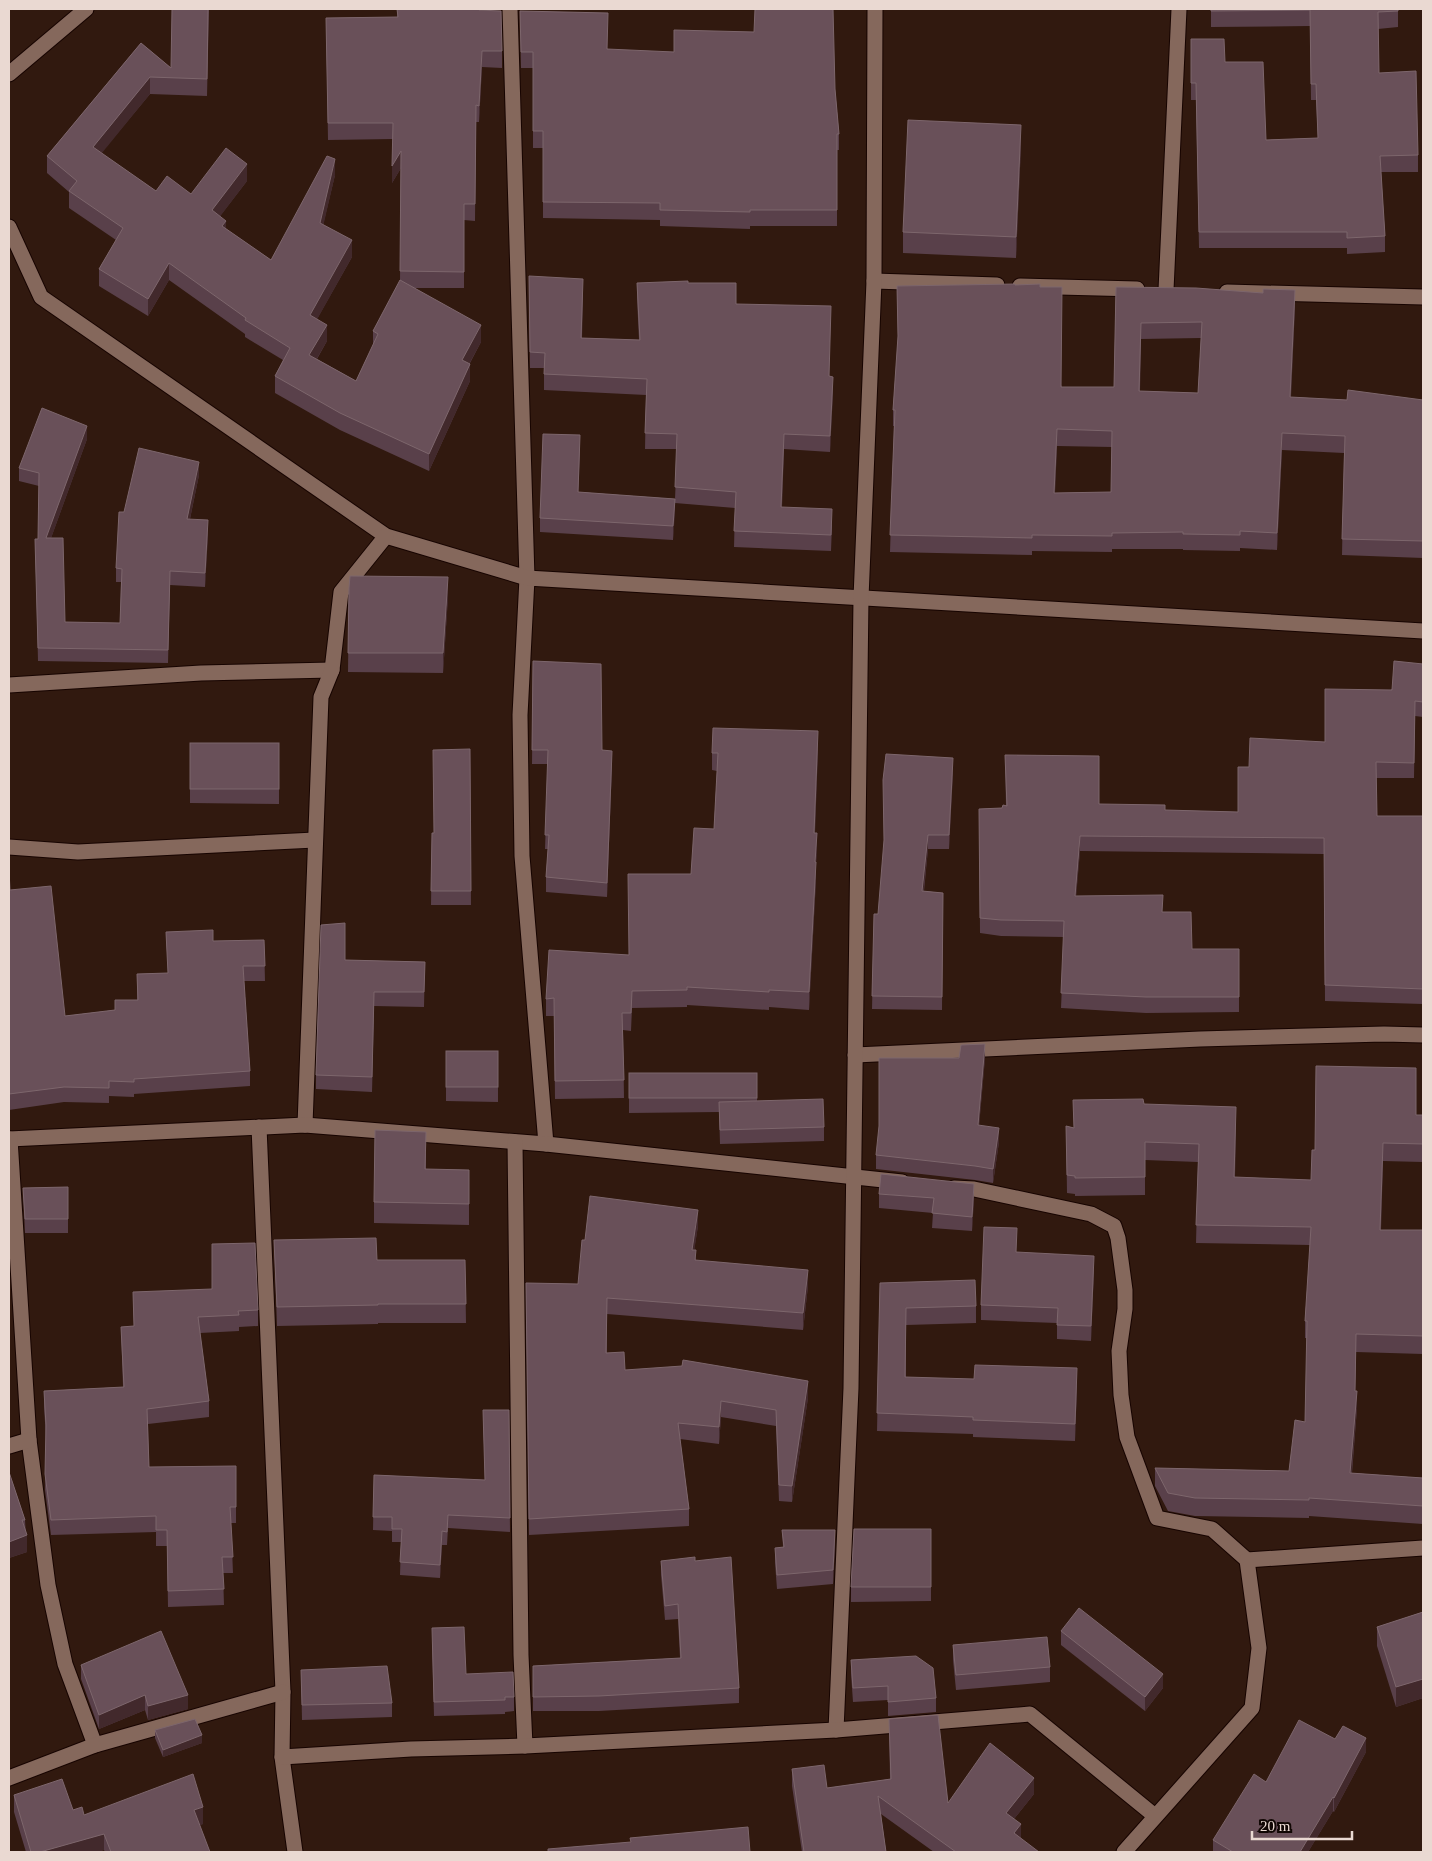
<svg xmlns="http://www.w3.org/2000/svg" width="1432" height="1861" font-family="'Times New Roman',serif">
<rect width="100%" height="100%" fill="#31190f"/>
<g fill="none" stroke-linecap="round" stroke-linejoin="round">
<defs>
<g id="minor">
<polyline points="510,9 527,578 520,715 522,856 546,1144"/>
<polyline points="9,74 86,9"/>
<polyline points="9,227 41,297 386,536 527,578 1423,631"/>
<polyline points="874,281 997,285"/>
<polyline points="1020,286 1137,289"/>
<polyline points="1166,290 1179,9"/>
<polyline points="1227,292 1423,297"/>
<polyline points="9,685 201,673 332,670"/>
<polyline points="9,847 78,852 315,840"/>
<polyline points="855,1055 1200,1039 1384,1034 1423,1035"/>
<polyline points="305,1125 321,697 332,670 341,592 386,536"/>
<polyline points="259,1127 283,1692 282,1757 295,1852"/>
<polyline points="9,1139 305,1125 546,1144 902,1182"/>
<polyline points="10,1139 29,1440 48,1585 65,1664 95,1745"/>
<polyline points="515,1142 521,1655 525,1746"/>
<polyline points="954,1188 974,1189 1091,1214 1114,1226 1118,1238 1125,1290 1125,1309 1119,1351 1121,1395 1127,1437 1157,1518 1212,1529 1247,1560"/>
<polyline points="9,1446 29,1440"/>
<polyline points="836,1730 851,1388 861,598 874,281 875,9"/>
<polyline points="282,1757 411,1749 525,1746 836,1730 1030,1714 1155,1816"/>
<polyline points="9,1778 95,1745 283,1692"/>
<polyline points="1124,1852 1252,1708 1259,1648 1247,1560 1423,1548"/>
</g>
</defs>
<use href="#minor" stroke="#170400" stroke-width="17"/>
<use href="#minor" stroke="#85685c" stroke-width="15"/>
</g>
<g fill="#59404a" fill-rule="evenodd">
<polygon points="209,9 207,96 150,94 101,153 156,191 191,194 247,181 220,216 226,229 271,260 335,175 323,225 352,257 317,319 327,341 317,359 356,381 373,345 373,331 400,281 401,168 392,183 393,139 328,140 326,18 397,17 397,9 479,9 479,10 502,51 502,68 482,67 479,122 476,122 475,221 464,220 464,288 414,288 481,342 470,363 470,381 429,471 340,430 275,393 275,376 283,360 245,337 245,334 169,280 148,316 99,286 99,269 116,240 69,208 69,192 47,173 47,156 141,43 171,68"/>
<polygon points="1211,9 1398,9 1398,27 1378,29 1379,73 1418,155 1418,172 1381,172 1385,236 1385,252 1347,254 1347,248 1199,248 1196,100 1191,100 1191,39 1225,62 1266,140 1318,138 1316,100 1311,100 1310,26 1211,27"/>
<polygon points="520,11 608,49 835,89 839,134 839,150 837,150 837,226 750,226 750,229 660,226 660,220 543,218 543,148 533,148 533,68 521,68"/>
<polygon points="1021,146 1016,258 903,253 903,232"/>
<polygon points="529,276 583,295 582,338 639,340 637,298 637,283 688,283 736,304 829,376 833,392 830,452 784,449 782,507 832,525 831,551 734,547 735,508 675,503 673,540 540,532 540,518 580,449 578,492 675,499 677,449 645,449 646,395 544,390 544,368 530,368"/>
<path d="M1015,285L1062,387H1114L1116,287L1295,306L1291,397L1347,400H1423V558L1342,555L1344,453L1282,450L1277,550L1240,548V551L1183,550V549H1112V552L1032,551V555L890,552L894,426H893V410L898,340L897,286ZM1201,338L1198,393L1140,391L1141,339ZM1057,446L1112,447L1111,492L1055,493Z"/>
<polygon points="87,439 51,538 65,622 120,623 121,582 116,582 116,568 124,512 199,475 190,519 208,534 205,587 170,585 168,663 38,661 35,539 38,539 39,486 19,481 19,468"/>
<polygon points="349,588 448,597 443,673 348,672"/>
<polygon points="533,661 602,750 612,765 607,897 546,892 546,877 548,849 545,849 548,764 532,764"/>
<polygon points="1423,664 1423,717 1415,716 1414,778 1376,778 1377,816 1423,816 1423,1004 1325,1001 1324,854 1080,851 1076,896 1163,912 1192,949 1239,949 1239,1012 1146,1013 1061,1008 1064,937 1001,936 980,933 979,809 1002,808 1006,806 1005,755 1099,804 1165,810 1238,812 1249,767 1325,742"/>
<polygon points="190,743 279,743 279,804 190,803"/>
<polygon points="470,749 471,905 431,905 432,833 434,833"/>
<polygon points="818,749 815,833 817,851 816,862 816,880 809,1010 769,1007 769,1010 687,1005 687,1007 632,1008 631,1031 623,1030 624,1098 555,1099 554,1016 546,1016 546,999 629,955 691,874 714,829 717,771 712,770 712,753"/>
<polygon points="953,772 949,849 928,849 924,891 943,893 942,1010 872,1009 874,914 878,914"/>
<polygon points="9,870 10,890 65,1016 115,1010 137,1000 137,974 168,973 166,932 213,941 264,940 265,981 244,981 250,1071 250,1086 134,1094 134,1097 109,1096 109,1103 64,1102 9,1110"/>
<polygon points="345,960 425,962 424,1007 374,1006 372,1092 316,1089 316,1075"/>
<polygon points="446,1051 498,1051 498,1102 446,1101"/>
<polygon points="959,1058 985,1058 979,1126 999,1142 993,1183 975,1180 876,1169 876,1155"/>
<polygon points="629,1073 757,1073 757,1101 824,1127 824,1141 720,1144 719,1112 629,1113"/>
<polygon points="1073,1100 1144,1104 1236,1125 1235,1177 1311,1180 1315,1150 1416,1115 1423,1115 1423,1162 1383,1161 1381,1230 1423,1230 1423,1354 1356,1352 1355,1391 1357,1408 1352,1473 1423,1478 1423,1524 1309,1516 1309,1518 1195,1516 1168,1511 1155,1486 1155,1468 1289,1471 1305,1422 1307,1338 1305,1338 1305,1321 1310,1245 1196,1243 1198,1162 1145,1160 1145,1195 1075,1196 1075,1194 1067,1193 1066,1126 1074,1128"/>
<polygon points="426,1153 426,1169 469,1170 469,1225 374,1223 374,1202"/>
<polygon points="68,1187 68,1233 25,1233 23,1188"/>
<polygon points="879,1194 974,1199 972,1231 932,1228 933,1213 879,1208"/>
<polygon points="698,1226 694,1250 696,1260 808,1286 803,1330 607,1314 607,1353 625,1370 808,1398 792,1502 779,1501 776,1426 721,1417 719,1444 680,1439 689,1509 689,1526 529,1535 526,1283 578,1284 585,1240"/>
<polygon points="274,1240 377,1260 465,1260 466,1323 378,1323 378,1324 277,1326"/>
<polygon points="1017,1252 1094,1270 1091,1341 1057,1339 1057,1323 981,1320 981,1305"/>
<polygon points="880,1283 976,1306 976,1323 906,1325 906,1377 1077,1386 1075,1441 973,1437 973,1434 877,1431"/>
<polygon points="133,1292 258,1310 258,1326 239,1327 239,1331 200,1333 209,1401 209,1417 148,1424 149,1467 236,1466 236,1523 231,1523 233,1573 223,1573 224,1605 168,1607 167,1546 156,1546 156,1532 51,1535 45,1490 46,1438 44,1407 44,1391 123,1387 121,1327 134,1326"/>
<polygon points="483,1410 509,1410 510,1532 448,1528 447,1545 442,1545 440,1578 400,1575 401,1542 392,1542 392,1531 373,1530 374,1475 485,1480"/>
<polygon points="9,1472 25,1520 27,1552 9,1558"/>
<polygon points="931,1529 931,1601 851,1602 851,1587"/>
<polygon points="782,1530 835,1544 833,1584 777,1589 775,1563 775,1548 783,1547"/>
<polygon points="661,1561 695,1561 739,1688 739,1703 599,1711 533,1711 533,1666 680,1658 678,1619 665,1620 661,1575"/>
<polygon points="1423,1612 1423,1698 1396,1707 1377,1646 1377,1627"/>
<polygon points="1061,1631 1163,1688 1145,1711 1061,1645"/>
<polygon points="432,1642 466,1674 514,1697 514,1711 505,1712 505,1714 434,1716"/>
<polygon points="953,1645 1050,1667 1050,1682 956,1690 953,1660"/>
<polygon points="851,1660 936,1698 936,1712 888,1716 888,1700 853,1702 851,1674"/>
<polygon points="81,1665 188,1709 148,1720 145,1710 99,1729 81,1679"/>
<polygon points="301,1670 392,1703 392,1717 302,1720"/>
<polygon points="889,1719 948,1803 1034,1794 1014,1819 1021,1839 1039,1852 934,1852 881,1814 886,1852 802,1852 792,1786 792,1769 827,1788 890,1779"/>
<polygon points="155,1730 202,1743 163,1757 155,1738"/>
<polygon points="1335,1739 1366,1752 1334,1812 1333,1811 1308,1852 1213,1852 1213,1840"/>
<polygon points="14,1795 73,1810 84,1815 203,1824 199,1825 210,1852 105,1852 104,1850 96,1852 26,1852 14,1812"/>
</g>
<g fill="#42292c">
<polygon points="482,51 482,67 479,122 479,106"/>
<polygon points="150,77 150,94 93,164 93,147"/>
<polygon points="1021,125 1021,146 1016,258 1016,237"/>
<polygon points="401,151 401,168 392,183 392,166"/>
<polygon points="335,159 335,175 320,240 320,223"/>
<polygon points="247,164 247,181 212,227 212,210"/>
<polygon points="226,221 226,238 222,226"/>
<polygon points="352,240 352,257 310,332 310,315"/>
<polygon points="169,263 169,280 148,316 148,299"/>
<polygon points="1295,290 1295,306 1290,413 1290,397"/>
<polygon points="327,325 327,341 309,372 309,355"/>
<polygon points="481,325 481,342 462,377 462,360"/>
<polygon points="470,364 470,381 429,471 429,454"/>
<polygon points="833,377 833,392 830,452 830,436"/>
<polygon points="87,426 87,439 46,552 46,538"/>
<polygon points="1057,429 1057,446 1054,509 1054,493"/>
<polygon points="1282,433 1282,450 1277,550 1277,533"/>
<polygon points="784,434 784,449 781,523 781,507"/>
<polygon points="580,435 580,449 578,506 578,492"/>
<polygon points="199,462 199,475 187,533 187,519"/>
<polygon points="675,499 675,514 673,540 673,526"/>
<polygon points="208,520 208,534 205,587 205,573"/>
<polygon points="448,577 448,597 443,673 443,653"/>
<polygon points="818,731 818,749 814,851 814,833"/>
<polygon points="612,751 612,765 607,897 607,883"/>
<polygon points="953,758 953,772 949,849 949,835"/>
<polygon points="817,833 817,851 815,880 815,862"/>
<polygon points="928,835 928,849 922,905 922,891"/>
<polygon points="1080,836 1080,851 1075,911 1075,896"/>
<polygon points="816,862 816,880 809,1010 809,992"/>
<polygon points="374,992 374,1006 372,1092 372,1077"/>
<polygon points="985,1044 985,1058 978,1139 978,1125"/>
<polygon points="1236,1107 1236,1125 1234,1195 1234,1177"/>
<polygon points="999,1128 999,1142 993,1183 993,1169"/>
<polygon points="1383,1143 1383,1161 1380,1247 1380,1230"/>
<polygon points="974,1184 974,1199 972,1231 972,1217"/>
<polygon points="698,1210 698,1226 692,1266 692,1250"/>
<polygon points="1094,1256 1094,1270 1091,1341 1091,1326"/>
<polygon points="808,1270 808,1286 803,1330 803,1313"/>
<polygon points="1077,1368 1077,1386 1075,1441 1075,1424"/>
<polygon points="808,1381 808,1398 792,1502 792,1486"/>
<polygon points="1357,1391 1357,1408 1350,1491 1350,1473"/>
<polygon points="721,1401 721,1417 719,1444 719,1427"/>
<polygon points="835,1530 835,1544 833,1584 833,1570"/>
<polygon points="442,1531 442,1545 440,1578 440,1565"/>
<polygon points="27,1535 27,1552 9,1558 9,1542"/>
<polygon points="1163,1674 1163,1688 1145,1711 1145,1697"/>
<polygon points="1423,1679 1423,1698 1396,1707 1396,1687"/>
<polygon points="145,1695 145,1710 99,1729 99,1715"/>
<polygon points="188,1695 188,1709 148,1720 148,1706"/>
<polygon points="202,1735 202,1743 163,1757 163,1750"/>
<polygon points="1366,1738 1366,1752 1334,1812 1334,1798"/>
<polygon points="1034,1778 1034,1794 1006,1829 1006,1813"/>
<polygon points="1333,1797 1333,1811 1308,1852 1300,1852"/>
<polygon points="203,1807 203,1824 194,1827 194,1810"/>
<polygon points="1021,1824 1021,1840 1014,1833"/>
<polygon points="104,1834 104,1850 96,1852 40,1852"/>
</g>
<g fill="#695059" stroke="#7d666c" fill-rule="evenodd">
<polygon points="172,9 208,9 207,79 150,77 93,147 156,191 167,176 191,194 226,148 247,164 212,210 226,221 222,226 271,260 327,156 335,159 320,223 352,240 310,315 327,325 309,355 356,381 378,334 373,331 400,280 481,325 462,360 470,364 429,454 340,413 275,376 290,348 245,320 246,318 169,263 148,299 99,269 123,228 69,191 77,181 47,156 141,43 171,68"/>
<polygon points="397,9 479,9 479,10 501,11 502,51 482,51 479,106 476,105 475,204 464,204 464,272 400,271 401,151 392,166 393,123 328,123 326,18 398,17"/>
<polygon points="755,9 833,9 835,89 839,134 837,134 837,210 750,210 750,212 660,210 660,203 543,202 543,131 533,131 533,52 521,52 520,11 608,13 607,49 674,52 674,30 754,32"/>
<polygon points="1211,9 1398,9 1398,11 1378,12 1379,73 1416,71 1418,155 1380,156 1385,236 1347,238 1347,232 1199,232 1196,83 1191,83 1191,39 1224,39 1225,62 1263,62 1266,140 1318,138 1316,84 1311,84 1310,10 1211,11"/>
<polygon points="908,120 1021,125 1016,237 903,232"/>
<polygon points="529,276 583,279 581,338 640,340 637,283 688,281 688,283 736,283 736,304 831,306 829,376 833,377 830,436 784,434 781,507 832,509 831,535 734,531 736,492 675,487 677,434 645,433 647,379 544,374 545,353 530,352"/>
<path d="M1015,284V285L1040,284V287H1062L1061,387H1114L1116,287L1196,288L1263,293V289L1295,290L1290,397L1347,400L1348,390L1423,400V541L1342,539L1345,436L1282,433L1277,533L1240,531V535L1183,534V532L1112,533V536L1032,535V538L890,535L895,410H893L898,336L897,286ZM1202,322L1198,393L1139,391L1141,323ZM1057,429L1112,431L1111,492L1054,493Z"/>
<polygon points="42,408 87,426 46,538 63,538 65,622 120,623 122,569 116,568 119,512 124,512 139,448 199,462 187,519 208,520 205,573 170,571 168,650 38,648 35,539 38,539 39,473 19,468"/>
<polygon points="543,434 580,435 578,492 675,499 673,526 540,518"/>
<polygon points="350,576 448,577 443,653 348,653 349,588"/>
<polygon points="533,661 601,664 602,750 612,751 607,883 546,877 549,835 545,835 548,750 532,750"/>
<polygon points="1394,661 1423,664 1423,702 1415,701 1414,763 1376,762 1377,816 1423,816 1423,989 1325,985 1324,838 1080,836 1075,896 1163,895 1162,912 1191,912 1192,949 1239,949 1239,997 1146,997 1061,993 1064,921 1001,920 980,918 979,809 1002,808 1003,805 1007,806 1005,755 1099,756 1099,804 1165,805 1165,810 1238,812 1238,767 1249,767 1250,738 1325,742 1325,689 1392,690"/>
<polygon points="713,728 818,731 814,833 817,833 815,862 816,862 809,992 769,990 769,992 687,987 687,990 632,991 631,1013 622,1013 624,1080 555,1081 554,998 546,999 549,950 629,955 628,874 691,874 694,828 714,829 718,753 712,753"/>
<rect x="190" y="743" width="89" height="46"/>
<polygon points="470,749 471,891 431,891 432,833 434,833 433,750"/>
<polygon points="886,754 953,758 949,835 928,835 922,891 943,893 942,997 872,996 874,914 878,914 884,840 883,780"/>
<polygon points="9,870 10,890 51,886 65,1016 115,1010 115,1000 138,1000 137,974 168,973 166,932 213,930 213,941 264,940 265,966 243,966 250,1071 134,1079 134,1082 109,1081 109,1088 64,1087 9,1094"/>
<polygon points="345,923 345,960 425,962 424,992 374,992 372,1077 316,1075 321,925"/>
<polygon points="985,1044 978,1125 999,1128 993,1169 975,1166 876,1155 879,1126 879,1058 959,1058 961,1045"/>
<rect x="446" y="1051" width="52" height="36"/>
<polygon points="1316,1066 1416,1068 1416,1115 1423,1115 1423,1144 1383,1143 1380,1230 1423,1230 1423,1336 1356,1334 1355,1391 1357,1391 1350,1473 1423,1478 1423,1506 1309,1498 1309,1500 1195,1498 1168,1493 1155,1468 1289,1471 1295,1420 1305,1422 1307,1321 1305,1321 1311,1227 1196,1225 1199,1144 1145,1142 1145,1177 1075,1178 1075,1176 1067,1175 1066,1126 1074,1128 1073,1100 1143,1099 1144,1104 1236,1107 1234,1177 1311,1180 1312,1150 1315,1150"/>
<rect x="629" y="1073" width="128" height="25"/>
<polygon points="823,1099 824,1127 720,1130 719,1102"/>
<polygon points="375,1130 426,1132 425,1169 469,1170 469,1204 374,1202"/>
<polygon points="881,1174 974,1184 972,1217 932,1213 934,1198 879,1194"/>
<polygon points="68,1187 68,1219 25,1219 23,1188"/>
<polygon points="590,1196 698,1210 692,1250 696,1250 695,1260 808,1270 803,1313 607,1298 606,1353 624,1352 625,1370 682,1366 683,1360 808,1381 792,1486 779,1485 776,1410 721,1401 719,1427 678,1423 689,1509 529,1519 526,1283 578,1284 582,1240 585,1240"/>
<polygon points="984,1227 1017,1228 1016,1252 1094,1256 1091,1326 1057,1325 1058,1308 981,1305"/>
<polygon points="376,1238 377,1260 465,1260 466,1304 378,1304 378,1305 277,1307 274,1240"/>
<polygon points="255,1243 258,1310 238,1311 239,1315 198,1317 209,1401 147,1409 149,1467 236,1466 236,1507 230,1507 233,1557 222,1557 224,1589 168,1591 167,1530 156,1530 156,1516 51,1520 45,1474 46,1425 44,1391 124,1387 121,1327 134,1326 133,1292 212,1289 212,1244"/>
<polygon points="975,1280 976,1306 906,1308 905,1377 974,1379 975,1365 1077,1368 1075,1424 973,1420 973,1417 877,1413 880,1283"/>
<polygon points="483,1410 509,1410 510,1518 448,1515 447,1532 442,1531 440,1565 400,1562 402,1529 392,1529 392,1517 373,1517 374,1475 485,1480"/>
<polygon points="9,1472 25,1520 22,1520 27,1535 9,1542"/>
<polygon points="854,1529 931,1529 931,1587 851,1587"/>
<polygon points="782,1530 835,1530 833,1570 777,1575 775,1548 784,1547"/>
<polygon points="695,1557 695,1561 731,1557 739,1688 599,1696 533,1697 533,1666 681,1658 678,1604 665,1606 661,1561"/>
<polygon points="1079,1608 1163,1674 1145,1697 1061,1631"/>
<polygon points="1423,1612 1423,1679 1396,1687 1377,1627"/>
<polygon points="464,1627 466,1674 513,1672 514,1697 505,1697 505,1700 434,1702 432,1628"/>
<polygon points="161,1631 188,1695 148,1706 145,1695 99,1715 81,1665"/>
<polygon points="1047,1637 1050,1667 956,1675 953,1645"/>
<polygon points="916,1656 933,1668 936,1698 888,1702 888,1686 853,1688 851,1660"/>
<polygon points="387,1666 392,1703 302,1705 301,1670"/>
<polygon points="938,1715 948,1803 990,1743 1034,1778 1006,1813 1021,1824 1014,1833 1039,1852 956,1852 878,1796 886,1852 804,1852 792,1769 824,1765 827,1788 891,1779 889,1719"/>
<polygon points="195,1719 202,1735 163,1750 155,1730"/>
<polygon points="1299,1720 1335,1739 1343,1726 1366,1738 1334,1798 1333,1797 1300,1852 1233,1852 1213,1840 1254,1774 1266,1782"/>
<polygon points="193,1774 203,1807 194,1810 210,1852 111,1852 104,1834 40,1852 31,1852 14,1795 62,1779 73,1810 82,1807 84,1815"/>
<polygon points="748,1827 750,1852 548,1852 548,1849 631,1842 630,1838"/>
</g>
<rect width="1432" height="1861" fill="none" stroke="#ead9d2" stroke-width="20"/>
<path d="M1252 1831v8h100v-8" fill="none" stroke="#ead9d2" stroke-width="2.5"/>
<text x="1260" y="1831" font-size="15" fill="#ead9d2" stroke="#110704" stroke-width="4" paint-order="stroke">20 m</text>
</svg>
